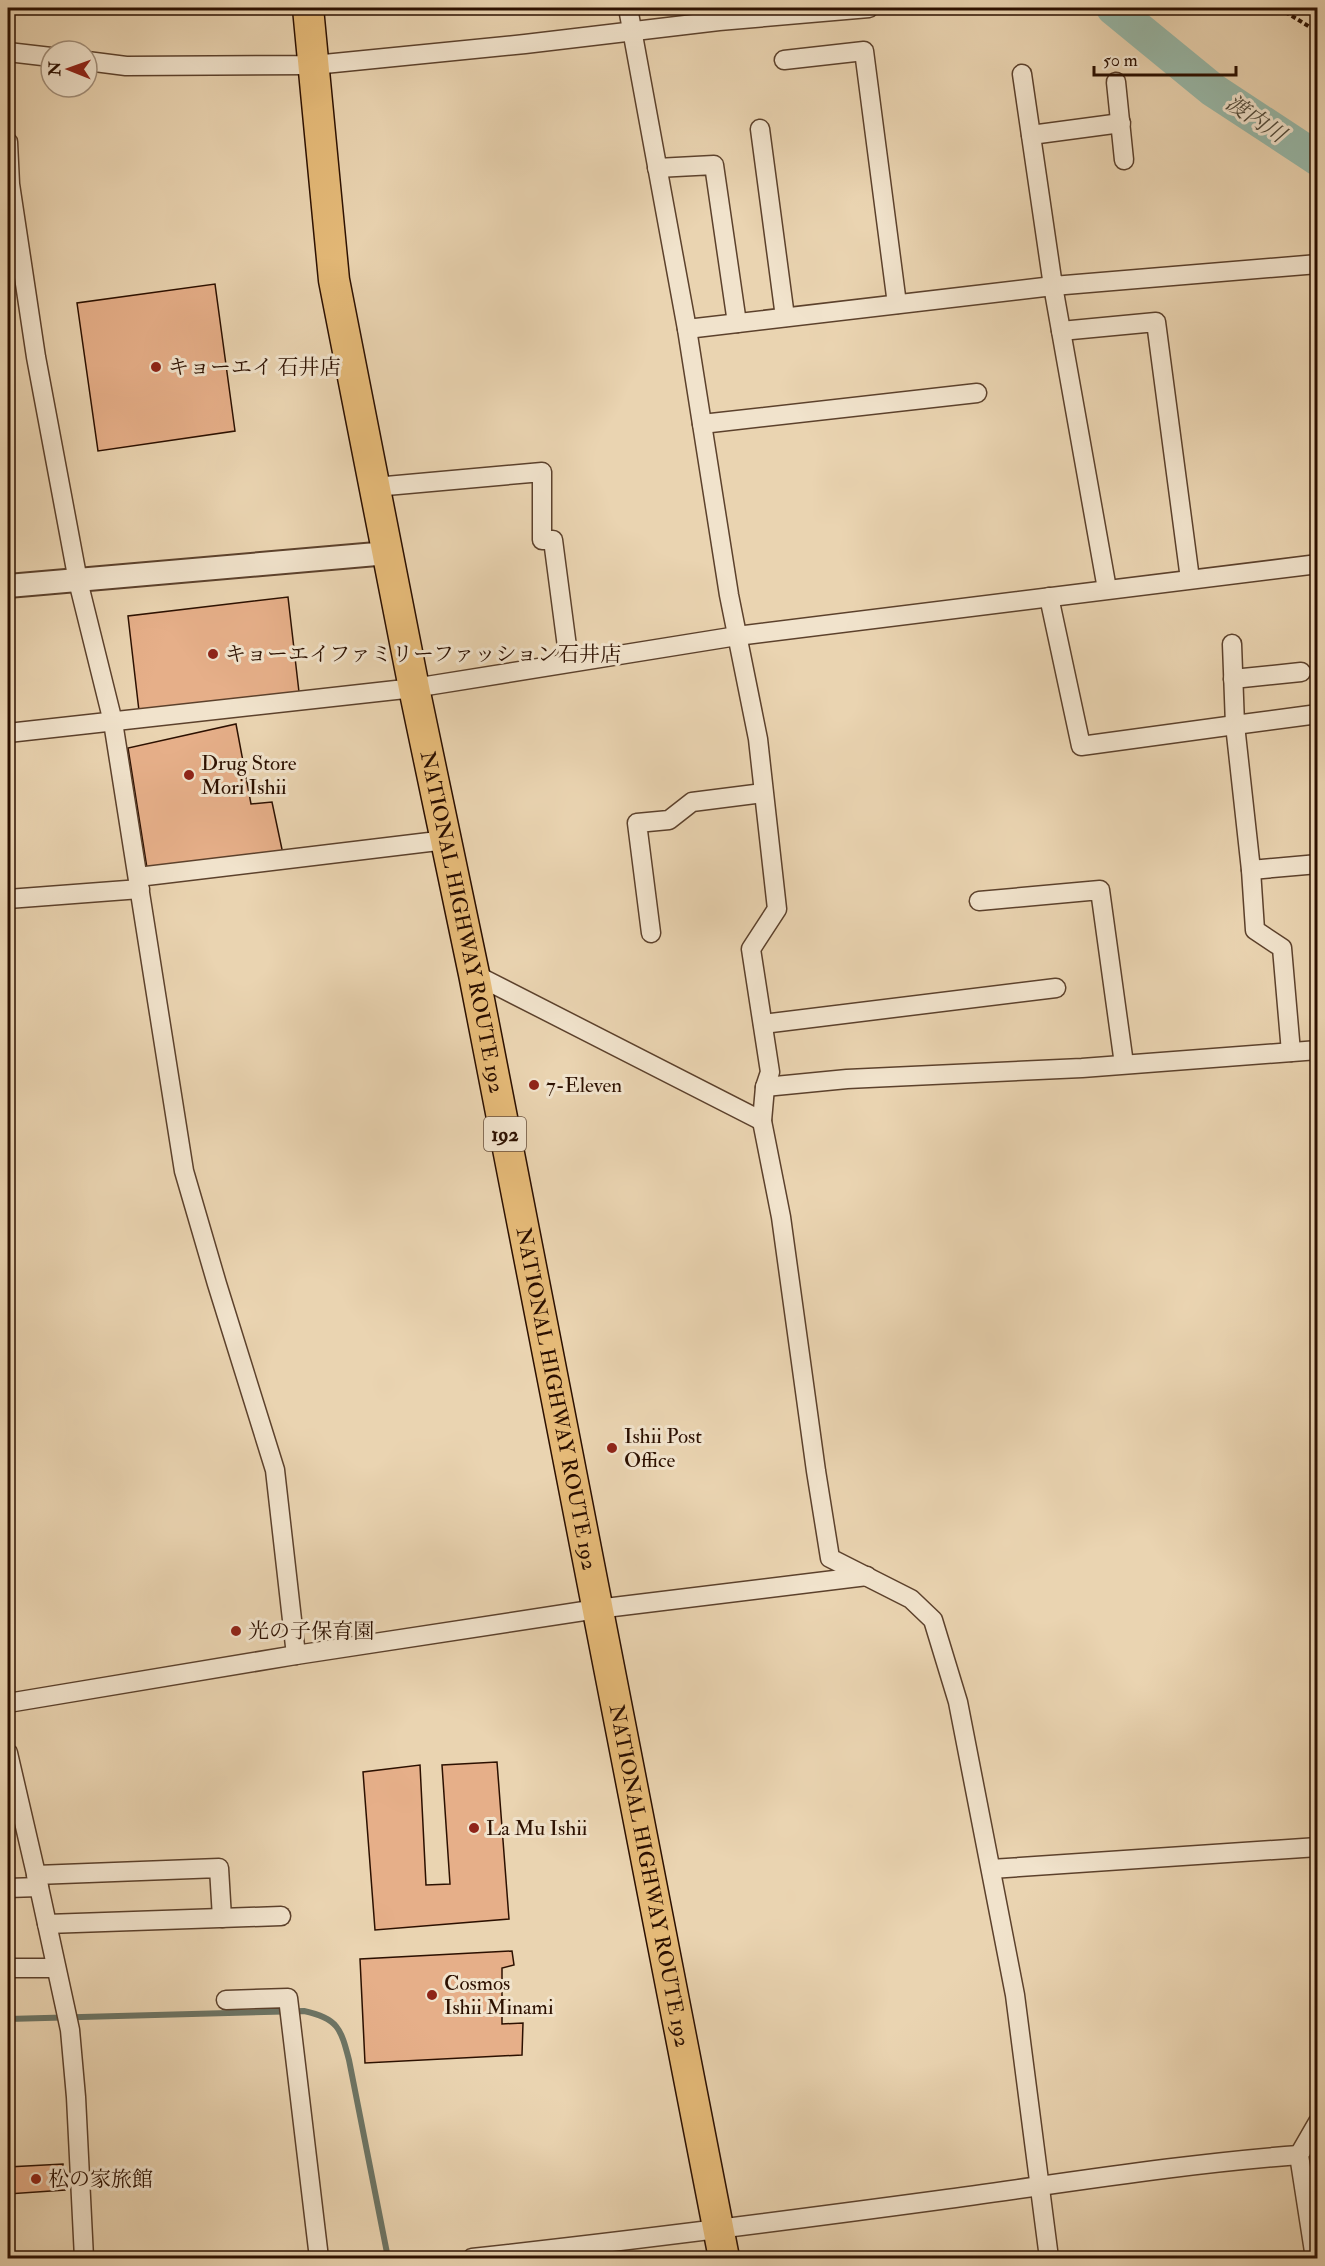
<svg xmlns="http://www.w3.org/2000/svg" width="1325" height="2266" font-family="'IM FELL Double Pica','Noto Serif JP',serif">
<rect width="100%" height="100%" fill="#ead4b1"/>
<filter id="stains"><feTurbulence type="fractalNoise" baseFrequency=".00333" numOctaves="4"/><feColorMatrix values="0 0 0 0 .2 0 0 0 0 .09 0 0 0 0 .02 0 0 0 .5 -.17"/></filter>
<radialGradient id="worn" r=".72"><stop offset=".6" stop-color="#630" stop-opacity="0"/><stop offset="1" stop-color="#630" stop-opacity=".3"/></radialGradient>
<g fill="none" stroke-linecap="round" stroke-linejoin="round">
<path stroke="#6d7565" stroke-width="6" d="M8,2019L304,2011C338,2018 341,2029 349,2060L388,2258"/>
<polyline stroke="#98b8a8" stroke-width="34" points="1113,8 1213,90 1318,159"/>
</g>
<g fill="#e6af89" stroke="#2c1000" stroke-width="1.5">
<polygon points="215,284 235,431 98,451 77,303"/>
<polygon points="288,597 299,692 139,711 128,616"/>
<polygon points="236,724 251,804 272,802 283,854 147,868 128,748"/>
<polygon points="497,1762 509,1919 375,1930 363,1772 420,1765 426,1885 450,1884 442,1765"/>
<polygon points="512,1951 514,1965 502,1968 502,2024 523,2023 522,2055 365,2063 360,1959"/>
<polygon points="63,2164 65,2190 8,2194 8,2167"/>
</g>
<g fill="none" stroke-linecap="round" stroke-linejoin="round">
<defs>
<g id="minor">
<polyline points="628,8 687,329 729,595 758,739 777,909 751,949 770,1072 765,1087 762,1121 781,1217 816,1471 830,1558 911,1599 933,1620 958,1702 1015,1995 1049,2258"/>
<polyline points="8,52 51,57"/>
<polyline points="784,60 864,51 897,304"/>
<polyline points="87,61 126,66 314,65 525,44 719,21 869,8"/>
<polyline points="1022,74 1053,286 1318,264"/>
<polyline points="1116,82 1124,160"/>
<polyline points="760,129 785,317"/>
<polyline points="1031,135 1121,123"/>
<polyline points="8,142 10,184 36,357 78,581 113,722 184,1171 217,1284 275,1470 296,1655"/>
<polyline points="657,168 714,165 737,323"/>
<polyline points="687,329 1053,286 1107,589"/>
<polyline points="1061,331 1156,322 1190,579"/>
<polyline points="702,424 977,393"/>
<polyline points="375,487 542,472 542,540 553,540 569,662"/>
<polyline points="1049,597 1081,746 1235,725 1251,870 1318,864"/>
<polyline points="1232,644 1235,725 1318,714"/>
<polyline points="1233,679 1301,672"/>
<polyline points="8,733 414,688 737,636 1318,564"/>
<polyline points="1251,870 1255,930 1282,948 1291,1052"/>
<polyline points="138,877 446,840"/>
<polyline points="8,899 140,889"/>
<polyline points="979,901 1100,890 1124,1064"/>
<polyline points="651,933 637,823 669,820 692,802 763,793"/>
<polyline points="474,974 762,1121"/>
<polyline points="763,1024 1056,988"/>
<polyline points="765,1087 847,1079 1082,1068 1318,1050"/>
<polyline points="8,1703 296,1655 597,1609 867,1576"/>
<polyline points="8,1753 39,1887 70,2030 76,2097 84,2258"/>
<polyline points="991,1869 1318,1847"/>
<polyline points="36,1875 219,1868 222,1918"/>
<polyline points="8,1888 39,1887"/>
<polyline points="47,1924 281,1916"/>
<polyline points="8,1968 56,1968"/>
<polyline points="226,2000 288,1998 319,2258"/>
<path d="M472,2258C628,2241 784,2221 940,2200C1059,2184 1179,2164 1299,2155"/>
<polyline points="1315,2258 1299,2155 1318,2122"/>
</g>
<polyline id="tertiary" points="8,586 388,553"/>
<g id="trunk">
<path id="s1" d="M308,8L334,280L414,688L474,974L724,2258"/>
</g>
</defs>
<use href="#minor" stroke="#5c412c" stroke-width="21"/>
<use href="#tertiary" stroke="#5c412c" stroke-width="26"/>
<use href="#trunk" stroke="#2c1000" stroke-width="33"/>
<polyline stroke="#2c1000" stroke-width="4" stroke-dasharray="4.5 3" stroke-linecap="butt" points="1279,8 1318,32"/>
<use href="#minor" stroke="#f1e3cc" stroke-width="18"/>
<use href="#tertiary" stroke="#f1e3cc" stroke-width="22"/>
<use href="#trunk" stroke="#e5ba78" stroke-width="30"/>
</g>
<g fill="#8f2418" stroke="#f1e3cc" stroke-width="2">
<circle cx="156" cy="367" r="6"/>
<circle cx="213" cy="654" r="6"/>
<circle cx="189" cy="775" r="6"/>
<circle cx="534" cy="1085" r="6"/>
<circle cx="612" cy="1448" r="6"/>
<circle cx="236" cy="1631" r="6"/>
<circle cx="474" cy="1828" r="6"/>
<circle cx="432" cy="1995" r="6"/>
<circle cx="36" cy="2179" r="6"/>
</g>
<g text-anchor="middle" stroke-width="6" stroke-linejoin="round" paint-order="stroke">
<rect fill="#f1e3cc" stroke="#674f3d" stroke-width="1.5" x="484" y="1117" width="42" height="34" rx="4.5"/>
<g font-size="20" font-weight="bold" fill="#2c1000">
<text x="505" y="1141">192</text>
</g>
<g font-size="21" fill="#2c1000" stroke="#f1e3cc" text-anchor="start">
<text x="168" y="374">キョーエイ 石井店</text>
<text x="225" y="661">キョーエイファミリーファッション石井店</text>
<text x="201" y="770">Drug Store<tspan x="201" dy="24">Mori Ishii</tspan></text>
<text x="546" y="1092">7-Eleven</text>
<text x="624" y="1443">Ishii Post<tspan x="624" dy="24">Office</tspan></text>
<text x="248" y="1638">光の子保育園</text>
<text x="486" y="1835">La Mu Ishii</text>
<text x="444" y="1990">Cosmos<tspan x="444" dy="24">Ishii Minami</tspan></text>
<text x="48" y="2186">松の家旅館</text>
</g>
<g font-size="21" fill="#2c1000" stroke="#f1e3cc">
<text dy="7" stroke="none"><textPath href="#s1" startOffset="928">NATIONAL HIGHWAY ROUTE 192</textPath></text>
<text dy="7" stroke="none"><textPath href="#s1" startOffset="1414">NATIONAL HIGHWAY ROUTE 192</textPath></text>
<text dy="7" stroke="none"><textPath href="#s1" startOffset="1900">NATIONAL HIGHWAY ROUTE 192</textPath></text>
</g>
<g font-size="22" font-style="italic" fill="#524b3b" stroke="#f1e3cc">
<text transform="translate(1256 118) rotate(34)" y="8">渡内川</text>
</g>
</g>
<rect width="1325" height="2266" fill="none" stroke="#ead4b1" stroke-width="30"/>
<rect x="9" y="9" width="1307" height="2248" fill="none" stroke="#2c1000" stroke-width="3"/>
<rect x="15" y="15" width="1295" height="2236" fill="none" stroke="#2c1000" stroke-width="1.5"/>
<g transform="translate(69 69) rotate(271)"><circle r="28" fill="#f1e3cc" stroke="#a28f7a" stroke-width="1.5"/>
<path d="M0-4.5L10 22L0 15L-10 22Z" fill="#8f2418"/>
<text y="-9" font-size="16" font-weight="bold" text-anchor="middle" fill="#2c1000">N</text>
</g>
<path d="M1094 66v9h142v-9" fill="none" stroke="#2c1000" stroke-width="3"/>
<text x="1103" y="66" font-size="18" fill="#2c1000" stroke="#f1e3cc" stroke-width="4.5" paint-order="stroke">50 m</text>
<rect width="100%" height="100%" filter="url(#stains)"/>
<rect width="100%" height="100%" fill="url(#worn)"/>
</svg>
